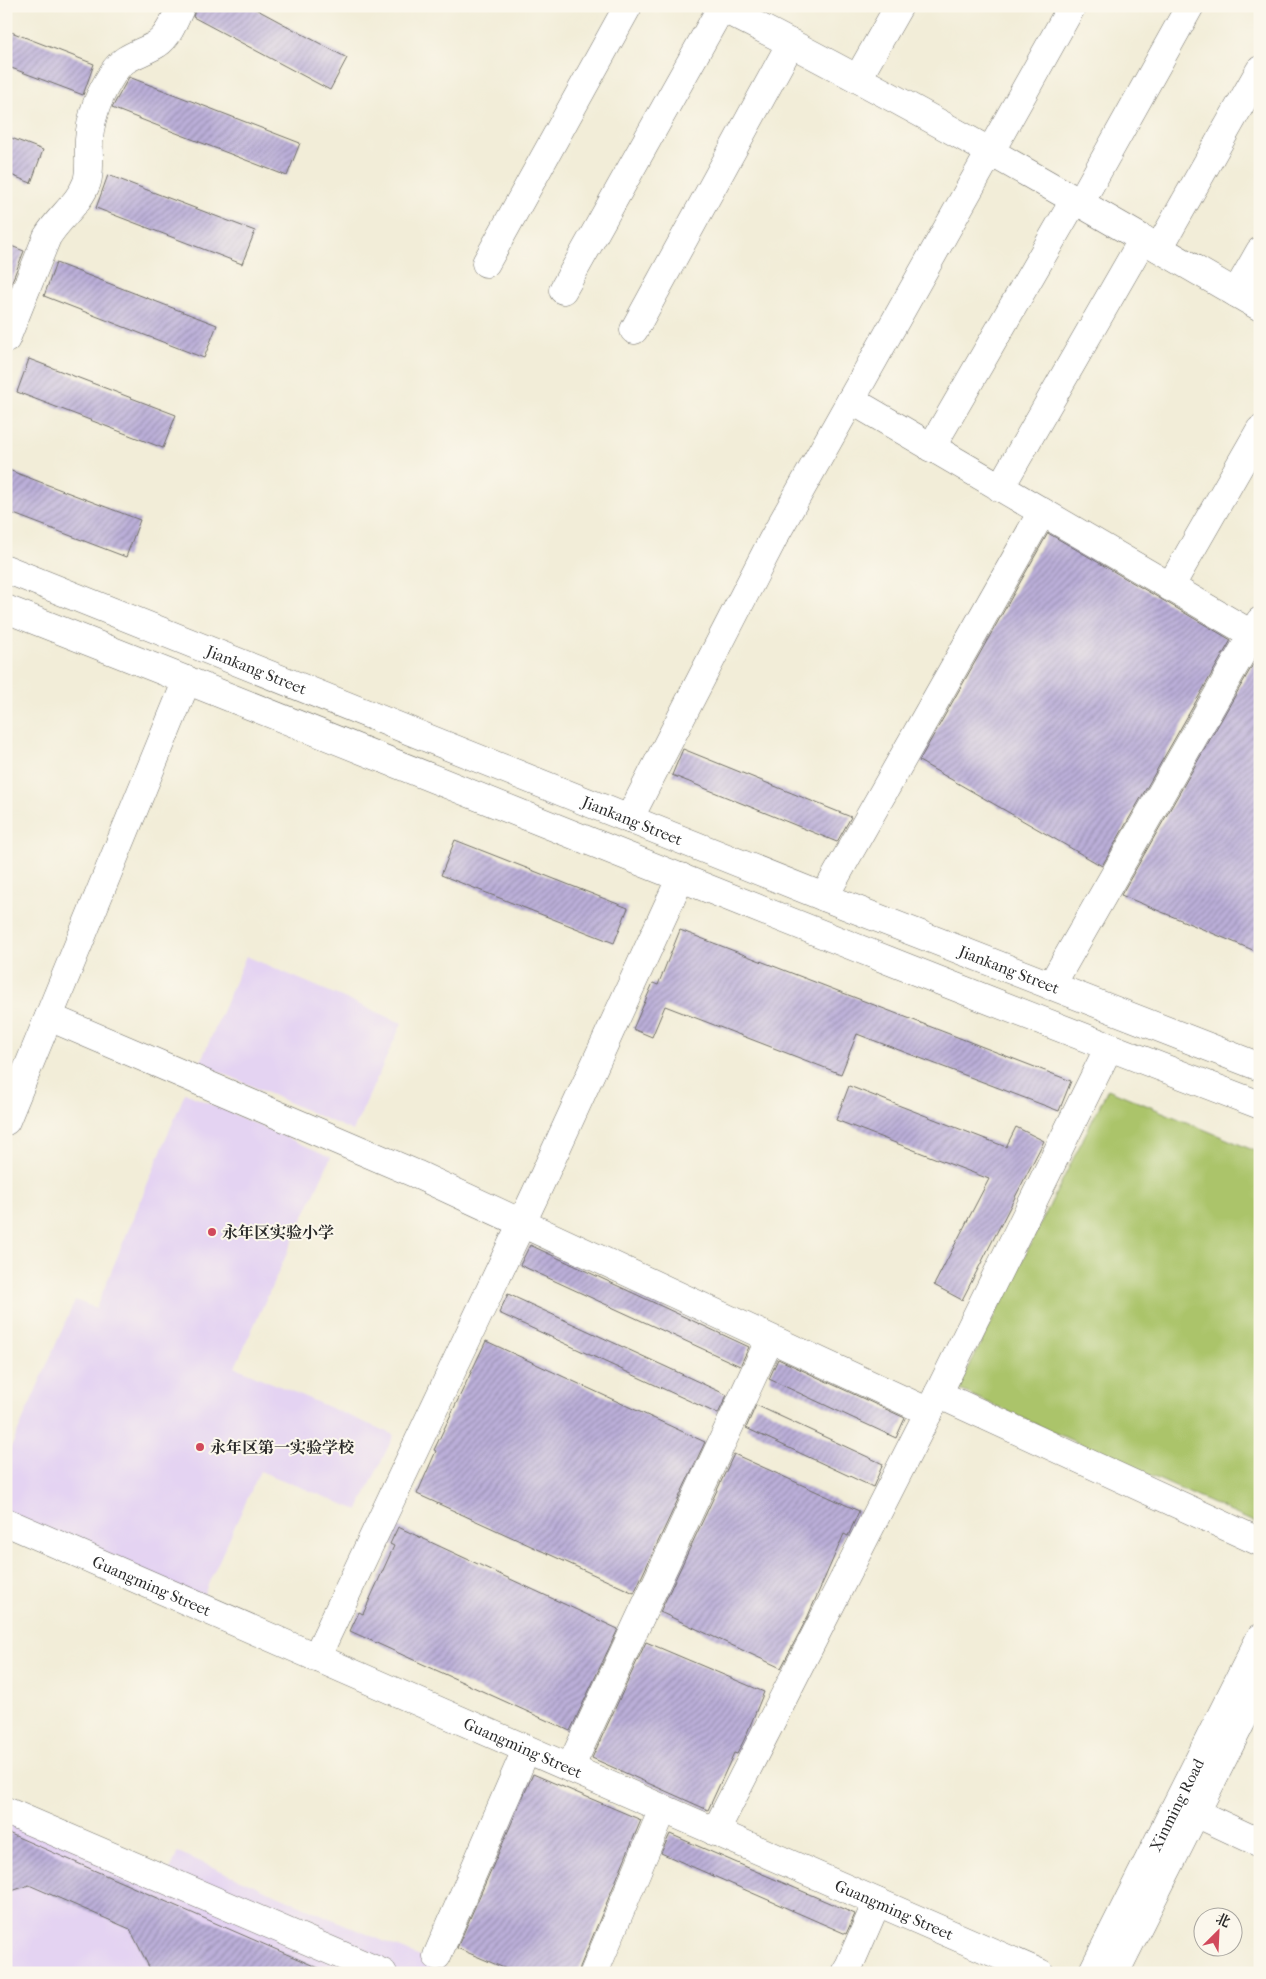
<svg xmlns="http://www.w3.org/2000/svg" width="1266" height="1979" font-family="'IM FELL French Canon','Noto Serif SC',serif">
<defs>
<pattern id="building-hatch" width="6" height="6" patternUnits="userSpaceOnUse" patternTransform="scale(1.25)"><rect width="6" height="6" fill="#bbafd9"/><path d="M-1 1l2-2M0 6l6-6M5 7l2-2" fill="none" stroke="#988fb0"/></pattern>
</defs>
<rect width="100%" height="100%" fill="#fbf7ec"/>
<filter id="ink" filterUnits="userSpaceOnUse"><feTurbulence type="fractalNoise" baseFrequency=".02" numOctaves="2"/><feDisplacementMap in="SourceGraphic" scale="10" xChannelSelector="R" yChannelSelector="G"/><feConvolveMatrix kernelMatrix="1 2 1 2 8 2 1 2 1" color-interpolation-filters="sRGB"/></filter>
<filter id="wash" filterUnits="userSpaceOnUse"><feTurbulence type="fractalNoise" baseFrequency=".0096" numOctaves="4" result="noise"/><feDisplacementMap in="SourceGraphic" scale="20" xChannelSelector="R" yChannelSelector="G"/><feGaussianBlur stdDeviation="1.12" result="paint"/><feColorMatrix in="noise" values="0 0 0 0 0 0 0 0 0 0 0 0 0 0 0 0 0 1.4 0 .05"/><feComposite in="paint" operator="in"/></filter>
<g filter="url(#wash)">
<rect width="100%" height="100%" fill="#f2edd8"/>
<g fill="#e4d3f2">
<polygon points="246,956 402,1023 353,1131 200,1063"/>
<polygon points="185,1093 331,1157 235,1367 394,1435 358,1510 260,1471 201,1600 6,1512 6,1459 75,1300 96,1308"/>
<polygon points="6,1800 170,1870 178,1852 457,1973 6,1973"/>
</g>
<polygon fill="#abc46a" stroke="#6b784a" points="1108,1089 1260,1153 1260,1525 958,1389"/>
<g id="blocks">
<g fill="url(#building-hatch)">
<polygon points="196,6 250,6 347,58 330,90 193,17"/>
<polygon points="6,30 94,64 83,95 6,66"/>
<polygon points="129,77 300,143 287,176 112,108"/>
<polygon points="6,136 43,150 31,183 6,173"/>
<polygon points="108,175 255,231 242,264 96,208"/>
<polygon points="6,244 24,251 7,294 6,294"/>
<polygon points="56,263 217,325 204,358 44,296"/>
<polygon points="29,359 176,415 163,448 17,392"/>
<polygon points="6,469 140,520 126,557 6,511"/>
<polygon points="1048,533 1231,640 1102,866 919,761"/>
<polygon points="1259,654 1260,655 1260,953 1121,895"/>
<polygon points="683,749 851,817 837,842 672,775"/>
<polygon points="455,840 628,908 614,943 441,875"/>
<polygon points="680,930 1071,1081 1059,1111 857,1034 841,1074 665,1006 652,1037 633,1029 653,983 658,985"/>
<polygon points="849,1086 1006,1147 1016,1127 1044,1141 962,1300 934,1285 989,1179 836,1120"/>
<polygon points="530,1245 749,1347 740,1366 520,1265"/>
<polygon points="508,1294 727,1395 718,1414 499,1313"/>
<polygon points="486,1341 705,1442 634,1593 417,1494 436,1451 434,1450"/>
<polygon points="778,1359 905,1418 896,1438 769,1379"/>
<polygon points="756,1405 883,1464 873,1487 746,1428"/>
<polygon points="734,1454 859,1511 848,1536 844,1534 808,1616 781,1668 660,1612"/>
<polygon points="398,1527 618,1629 570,1731 350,1631 359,1612 363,1614 394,1546 390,1544"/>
<polygon points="646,1642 764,1692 745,1738 737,1754 734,1753 708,1810 592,1758"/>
<polygon points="533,1774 641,1820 580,1967 579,1973 516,1973 457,1948"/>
<polygon points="6,1832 330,1973 152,1973 130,1929 29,1885 6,1893"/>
<polygon points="670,1834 855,1914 846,1934 661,1853"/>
</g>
</g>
</g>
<g filter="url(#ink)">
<use href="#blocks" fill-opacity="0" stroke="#716f68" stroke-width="1"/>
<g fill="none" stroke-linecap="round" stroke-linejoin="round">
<defs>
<g id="minor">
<path d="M718,6C903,99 1081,203 1260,307"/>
<polyline points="858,78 899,6"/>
<polyline points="1080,203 1190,6"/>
<polyline points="1159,248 1260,70"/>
<polyline points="486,263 628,6"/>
<polyline points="563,290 721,8"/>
<polyline points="1236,293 1260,251"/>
<polyline points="634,330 791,43"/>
<path d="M6,339L47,237C59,217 79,204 87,182C91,168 88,154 89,140C91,114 99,95 113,73C123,56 141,54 157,44C169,36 175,19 181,6"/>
<polyline points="851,400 1260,639"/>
<polyline points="931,448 1075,199"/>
<polyline points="1000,488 1143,239"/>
<polyline points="1170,587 1260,430"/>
<polyline points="629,819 773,539 1072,6"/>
<polyline points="824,897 1042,512"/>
<polyline points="1051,986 1260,621"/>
<polyline points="49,1017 416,1174 929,1412"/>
<polyline points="6,1121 187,680"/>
<polyline points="938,1394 1260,1542"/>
<path id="s1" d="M6,1522L1040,1973"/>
<polyline points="316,1658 535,1195 681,877"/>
<polyline points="570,1768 770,1339"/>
<polyline points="6,1811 383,1973"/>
<polyline points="1196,1813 1260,1843"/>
<polyline points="715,1832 938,1394 1109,1047"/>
<polyline points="437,1956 526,1750"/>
<polyline points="594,1973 663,1809"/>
<polyline points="846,1973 877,1902"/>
</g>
<g id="major">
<path id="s2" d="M6,569L824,897L1260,1067"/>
<path d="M6,609C425,773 840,945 1260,1105"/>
<path id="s3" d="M1092,1973L1260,1638"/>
<polyline points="1115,1973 1260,1685"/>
</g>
</defs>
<use href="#minor" stroke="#716f68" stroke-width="29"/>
<use href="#major" stroke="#716f68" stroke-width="29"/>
<use href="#minor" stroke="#fff" stroke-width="28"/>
<use href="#major" stroke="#fff" stroke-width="28"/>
</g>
</g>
<g fill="#d1495b" stroke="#fbf7ec" stroke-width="2">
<circle cx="212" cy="1232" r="5"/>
<circle cx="200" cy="1447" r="5"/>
</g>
<g text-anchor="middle" stroke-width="4" stroke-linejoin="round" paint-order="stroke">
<g font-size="16" fill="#2b2b2b" stroke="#fbf7ec">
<text dy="6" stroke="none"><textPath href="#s2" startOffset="270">Jiankang Street</textPath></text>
<text dy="6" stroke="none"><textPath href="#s2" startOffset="675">Jiankang Street</textPath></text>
<text dy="6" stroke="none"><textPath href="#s2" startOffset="1080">Jiankang Street</textPath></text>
<text dy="6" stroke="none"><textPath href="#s1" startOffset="159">Guangming Street</textPath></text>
<text dy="6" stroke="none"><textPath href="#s1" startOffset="564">Guangming Street</textPath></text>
<text dy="6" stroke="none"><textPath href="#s3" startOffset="188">Xinming Road</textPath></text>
<text dy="6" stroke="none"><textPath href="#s1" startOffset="969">Guangming Street</textPath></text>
</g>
<g font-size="16" font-weight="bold" fill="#2b2b2b" stroke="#fbf7ec" text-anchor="start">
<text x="222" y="1238">永年区实验小学</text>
<text x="210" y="1453">永年区第一实验学校</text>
</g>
</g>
<rect width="1266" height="1979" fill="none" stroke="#fbf7ec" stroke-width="25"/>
<g transform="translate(1218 1932) rotate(24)"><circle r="24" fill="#fbf7ec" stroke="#a8a59f"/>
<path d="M0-4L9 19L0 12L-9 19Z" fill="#d1495b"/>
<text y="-8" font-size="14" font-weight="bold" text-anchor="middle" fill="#2b2b2b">北</text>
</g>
</svg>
